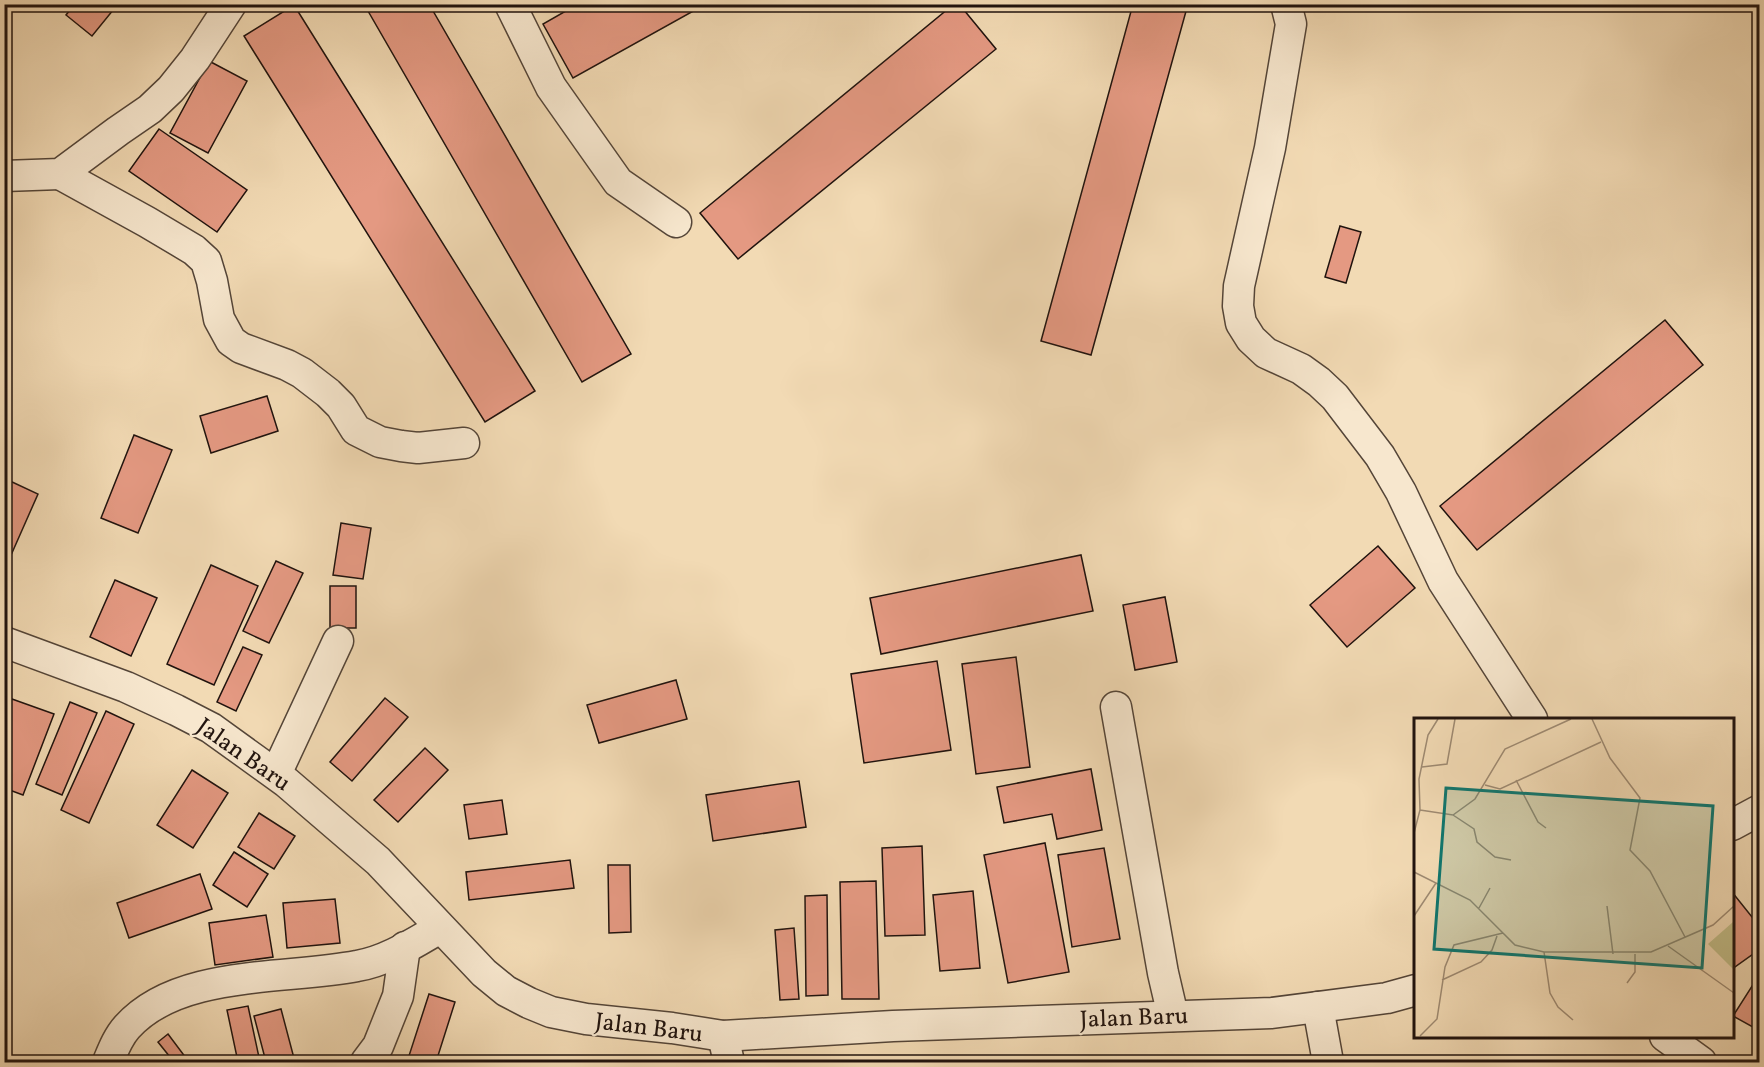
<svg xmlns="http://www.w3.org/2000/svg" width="1764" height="1067" font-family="Vollkorn,serif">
<rect width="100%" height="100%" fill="#f2dab4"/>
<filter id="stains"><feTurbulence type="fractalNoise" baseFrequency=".00333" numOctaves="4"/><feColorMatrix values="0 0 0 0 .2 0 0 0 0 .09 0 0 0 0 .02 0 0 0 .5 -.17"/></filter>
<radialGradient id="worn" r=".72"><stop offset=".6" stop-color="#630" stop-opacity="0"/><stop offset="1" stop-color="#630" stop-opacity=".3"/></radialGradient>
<g fill="#e49982" stroke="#20130e" stroke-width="1.5">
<polygon points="53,4 66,4 62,11"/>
<polygon points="75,4 118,4 92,36 66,15"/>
<polygon points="364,4 429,4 631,354 582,382"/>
<polygon points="578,4 706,4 573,78 543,24"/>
<polygon points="954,4 959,4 996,49 738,259 700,213"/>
<polygon points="1133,4 1188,4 1091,355 1041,341"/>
<polygon points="294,5 535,391 485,422 244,36"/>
<polygon points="209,61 247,81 208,153 170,133"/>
<polygon points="159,129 247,190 217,232 129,171"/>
<polygon points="1340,226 1361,232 1346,283 1325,277"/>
<polygon points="1665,320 1703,365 1477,550 1440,506"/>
<polygon points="267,396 278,431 211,453 200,416"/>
<polygon points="134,435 172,450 138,533 101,518"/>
<polygon points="10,481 38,494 4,571 4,494"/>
<polygon points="341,523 371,528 363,579 333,575"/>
<polygon points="1378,546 1415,588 1347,647 1310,605"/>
<polygon points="1081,555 1093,611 881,654 870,598"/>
<polygon points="276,561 303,573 269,643 243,631"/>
<polygon points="211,565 258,586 214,685 167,664"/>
<polygon points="115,580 157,598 131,656 90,637"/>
<rect x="330" y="586" width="26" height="42"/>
<polygon points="1165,597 1177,662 1135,670 1123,605"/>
<polygon points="243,647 262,655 236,711 217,702"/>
<polygon points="1016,657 1030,767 976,774 962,664"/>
<polygon points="937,661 951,750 864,763 851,674"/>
<polygon points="676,680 687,719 599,743 587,705"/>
<polygon points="385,698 408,717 352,781 330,762"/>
<polygon points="12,699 54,714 23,795 4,788 4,718"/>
<polygon points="70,702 97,713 62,795 36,784"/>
<polygon points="106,711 134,724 89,823 61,810"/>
<polygon points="425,748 448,770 398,822 374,800"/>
<polygon points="1091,769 1102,830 1057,839 1052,814 1004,823 997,787"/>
<polygon points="192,770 228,793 193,848 157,825"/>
<polygon points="799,781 806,827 713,841 706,795"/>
<polygon points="502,800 507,834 469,839 464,805"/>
<polygon points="259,813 295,836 274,869 238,847"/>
<polygon points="1045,843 1069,972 1008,983 984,855"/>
<polygon points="922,846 925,935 885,936 882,848"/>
<polygon points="1104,848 1120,939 1072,947 1058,855"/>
<polygon points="234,852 268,874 247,907 213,885"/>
<polygon points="570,860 574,888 469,900 466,872"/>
<polygon points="608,865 630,865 631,932 609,933"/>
<polygon points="200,874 212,909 129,938 117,903"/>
<polygon points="876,881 879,999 842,999 840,882"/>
<polygon points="973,891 980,968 940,971 933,895"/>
<polygon points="1732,892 1760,927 1760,949 1732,969"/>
<polygon points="827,895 828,995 806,996 805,896"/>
<polygon points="335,899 340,943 287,948 283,903"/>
<polygon points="266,915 273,957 215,965 209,923"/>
<polygon points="794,928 799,999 780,1000 775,930"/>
<polygon points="1754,983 1760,987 1760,1031 1733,1016"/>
<polygon points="429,994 455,1002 436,1062 407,1062"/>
<polygon points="248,1006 260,1062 238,1062 227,1010"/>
<polygon points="281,1009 295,1062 266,1062 254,1016"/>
<polygon points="168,1034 189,1062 174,1062 158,1042"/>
</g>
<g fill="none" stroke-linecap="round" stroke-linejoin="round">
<defs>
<g id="minor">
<polyline points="510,4 551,87 618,182 676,222"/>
<polyline points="1286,4 1291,24 1270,148 1239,286 1238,306 1241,323 1251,339 1266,353 1301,369 1319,382 1335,397 1380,456 1401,492 1443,581 1532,719"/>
<polyline points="60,174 147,222 194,250 206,261 212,281 219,319 231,341 241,348 287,365 302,373 328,393 341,406 356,430 380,442 401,446 418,448 464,443"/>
<polyline points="4,176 60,174 118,131 150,109 171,89 195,59 231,4"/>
<polyline points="4,642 126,687 176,710 211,728 286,782 378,861 484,973 506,991 529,1003 551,1012 586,1019 672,1028 723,1036 893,1026 1272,1013 1387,998 1416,990"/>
<polyline points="1116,707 1163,973 1173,1016"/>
<polyline points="276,774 338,641"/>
<polyline points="1732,825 1760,810"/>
<polyline points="1318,1007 1328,1062"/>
<polyline points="723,1036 729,1062"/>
<polyline points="1665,1036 1701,1062"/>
<path d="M108,1062C113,1050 118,1037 127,1027C179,969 287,980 357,966C387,961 414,943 440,928"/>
<polyline points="366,1062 378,1046 398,996 405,947"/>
</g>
</defs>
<use href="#minor" stroke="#544538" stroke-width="33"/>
<use href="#minor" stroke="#f7e7ce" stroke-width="30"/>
</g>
<g text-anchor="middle" stroke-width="4.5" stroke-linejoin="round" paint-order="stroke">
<g font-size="24" fill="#20130e" stroke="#f7e7ce">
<text transform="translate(244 754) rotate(35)" y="8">Jalan Baru</text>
<text transform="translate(1134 1017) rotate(-2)" y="8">Jalan Baru</text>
<text transform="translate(649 1027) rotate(7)" y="8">Jalan Baru</text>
</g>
</g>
<g transform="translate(1414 718)">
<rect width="320" height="320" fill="#f2dab4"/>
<path d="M319,204V251L294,226Z" fill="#c2bd88"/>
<path fill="none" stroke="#9e8a72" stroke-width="1.5" d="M178,1L196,40L226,80L216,132L236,153L271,219M8,49L33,46L41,1M102,62L124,104L132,110M71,67L86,71L187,24M6,92L39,97L61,81L91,31L157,1M39,97L60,111L63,124L81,139L97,142M0,115L6,92L5,61L14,17L24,1M0,154L56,182L101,227L130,234H237L299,207L320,188M193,188L199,236M65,190L76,170M0,198L22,165M254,228L320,275M130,234L136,275L144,289L159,302M28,262L67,244L78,232L83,218M213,265L221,254V236M6,318L23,301L31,249L40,227L89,215"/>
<path fill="#0f766e" fill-opacity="0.15" stroke="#0f766e" stroke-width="3" d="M32,70L299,88L288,250L20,231Z"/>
<rect width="320" height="320" fill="none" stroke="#20130e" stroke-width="3"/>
</g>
<rect width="1764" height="1067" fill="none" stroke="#f2dab4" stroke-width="24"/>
<rect x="6" y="6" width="1752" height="1055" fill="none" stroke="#20130e" stroke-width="3"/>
<rect x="12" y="12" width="1740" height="1043" fill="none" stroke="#20130e" stroke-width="1.5"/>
<rect width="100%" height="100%" filter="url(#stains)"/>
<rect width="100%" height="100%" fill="url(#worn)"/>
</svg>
